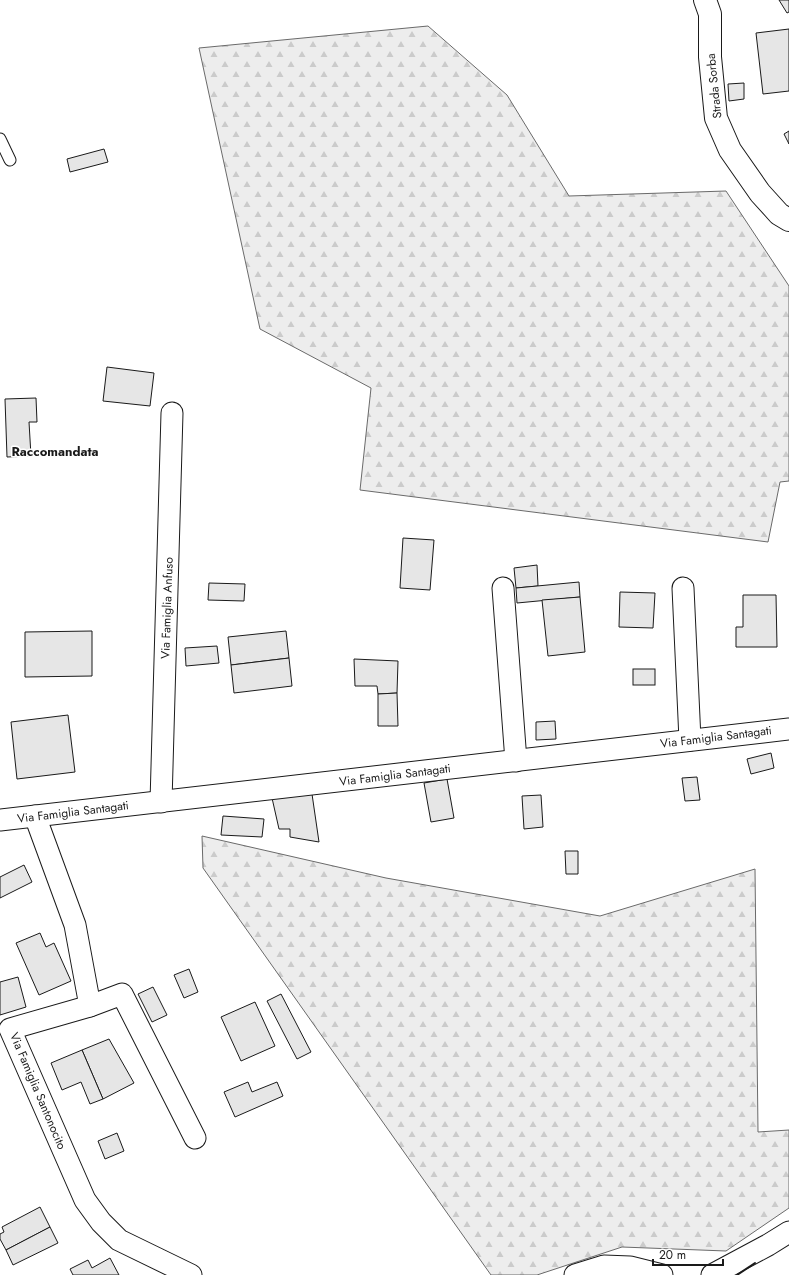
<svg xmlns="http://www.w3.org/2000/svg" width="789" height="1275" font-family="Jost,sans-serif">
<defs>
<pattern id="forest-firs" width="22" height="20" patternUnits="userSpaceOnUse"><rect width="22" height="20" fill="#ededed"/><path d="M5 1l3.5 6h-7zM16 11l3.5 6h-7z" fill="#cbcbcb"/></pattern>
</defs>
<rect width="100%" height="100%" fill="#fff"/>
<g fill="url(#forest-firs)" stroke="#6a6a6a">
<polygon points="428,26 507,95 569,196 726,191 789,286 789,481 780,482 768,542 360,490 371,388 260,329 199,48"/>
<polygon points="202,836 386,878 600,916 755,869 758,1132 789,1130 789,1208 726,1251 622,1247 537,1275 491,1275 203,868"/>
</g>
<g fill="#e6e6e6" stroke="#1a1a1a">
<polygon points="779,0 789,0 789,12 787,13"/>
<polygon points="789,29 789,91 763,94 756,33"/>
<polygon points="744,83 744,99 729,101 728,84"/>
<polygon points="789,131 789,144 784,134"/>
<polygon points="104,149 108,162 70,172 67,159"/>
<polygon points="107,367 154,373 150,406 103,401"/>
<polygon points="36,398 37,422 29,422 31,456 7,457 5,399"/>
<polygon points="403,538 434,540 430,590 400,588"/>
<polygon points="537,565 538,586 516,588 514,568"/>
<polygon points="579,582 580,597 517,603 516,588"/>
<polygon points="209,583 245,584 244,601 208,600"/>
<polygon points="620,592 655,593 653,628 619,627"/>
<polygon points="743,595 776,595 777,647 736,647 736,627 743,627"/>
<polygon points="580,597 585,652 548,656 542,600"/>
<polygon points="92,631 92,676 25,677 25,632"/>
<polygon points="286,631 289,658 231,665 228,637"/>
<polygon points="217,646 219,663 186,666 185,648"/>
<polygon points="289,658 292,686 234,693 231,665"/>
<polygon points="354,659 398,661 397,693 378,694 377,686 355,686"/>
<rect x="633" y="669" width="22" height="16"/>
<polygon points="397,693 398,726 378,726 378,694"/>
<polygon points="68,715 75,772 17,779 11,722"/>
<polygon points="555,721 556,739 536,740 536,722"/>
<polygon points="771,753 774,768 751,774 747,759"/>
<polygon points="697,777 700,800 685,801 682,778"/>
<polygon points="447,779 454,818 431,822 424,783"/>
<polygon points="312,794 319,842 290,837 290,829 279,829 272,798"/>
<polygon points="541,795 543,827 524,829 522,796"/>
<polygon points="223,816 264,819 262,837 221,835"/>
<polygon points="565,851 578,851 578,874 566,874"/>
<polygon points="24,865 32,882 0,898 0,877"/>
<polygon points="40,933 46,947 54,943 71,981 39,995 16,943"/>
<polygon points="189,969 198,992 184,998 174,975"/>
<polygon points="18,977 26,1007 0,1015 0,982"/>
<polygon points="153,987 167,1015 152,1022 138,994"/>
<polygon points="281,994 311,1052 297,1059 267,1001"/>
<polygon points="255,1002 275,1046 241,1061 221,1017"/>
<polygon points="109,1039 134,1083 103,1099 82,1050"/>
<polygon points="82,1050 103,1099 90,1104 81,1082 62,1090 51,1063"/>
<polygon points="248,1082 252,1092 277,1082 283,1096 235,1117 224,1092"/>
<polygon points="117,1133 124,1151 105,1159 98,1141"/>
<polygon points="40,1207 50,1227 6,1250 0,1239 0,1234 4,1232 2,1227"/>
<polygon points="50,1227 58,1243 13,1265 6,1250"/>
<polygon points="110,1258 119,1275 73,1275 70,1269 88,1260 92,1268"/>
</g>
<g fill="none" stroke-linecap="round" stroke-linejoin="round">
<defs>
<polyline id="service" points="0,139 10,160"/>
<g id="minor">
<polyline points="503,588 516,761"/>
<polyline points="683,588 690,740"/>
<polyline points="161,802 172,413"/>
<polyline points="35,816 75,925 90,1006 10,1029 85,1200 101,1222 119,1240 191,1275"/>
<polyline points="0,820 789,729"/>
<polyline points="90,1006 122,994 195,1138"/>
<polyline points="575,1275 604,1266 630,1267 662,1275"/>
<polyline points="712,1275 768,1245 789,1232"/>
</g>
<polyline id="tertiary" points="705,0 710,14 710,57 716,118 730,150 760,193 779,214 789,220"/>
</defs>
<use href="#service" stroke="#1a1a1a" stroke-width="13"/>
<use href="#minor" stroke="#1a1a1a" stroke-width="23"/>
<use href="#tertiary" stroke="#1a1a1a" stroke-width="24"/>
<use href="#service" stroke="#fff" stroke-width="11"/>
<use href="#minor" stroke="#fff" stroke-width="21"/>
<use href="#tertiary" stroke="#fff" stroke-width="22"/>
<polyline stroke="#1a1a1a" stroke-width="2" points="737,1275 755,1263"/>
</g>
<g text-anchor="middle" stroke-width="3" stroke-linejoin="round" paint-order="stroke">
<g font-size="12" fill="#1a1a1a" stroke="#fff">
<text transform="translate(714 86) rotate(-96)" y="4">Strada Sorba</text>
<text transform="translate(167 608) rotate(-88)" y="4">Via Famiglia Anfuso</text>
<text transform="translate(716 737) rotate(-7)" y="4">Via Famiglia Santagati</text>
<text transform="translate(395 775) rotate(-7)" y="4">Via Famiglia Santagati</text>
<text transform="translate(73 812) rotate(-7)" y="4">Via Famiglia Santagati</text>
<text transform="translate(38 1091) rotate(67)" y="4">Via Famiglia Santonocito</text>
</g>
<g font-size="13" font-weight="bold" fill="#1a1a1a" stroke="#fff">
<text x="55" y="456">Raccomandata</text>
</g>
</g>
<path d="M653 1259v6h70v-6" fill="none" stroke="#1a1a1a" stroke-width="2"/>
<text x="659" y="1259" font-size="12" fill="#1a1a1a" stroke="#ffffff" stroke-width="3" paint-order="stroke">20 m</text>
</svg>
